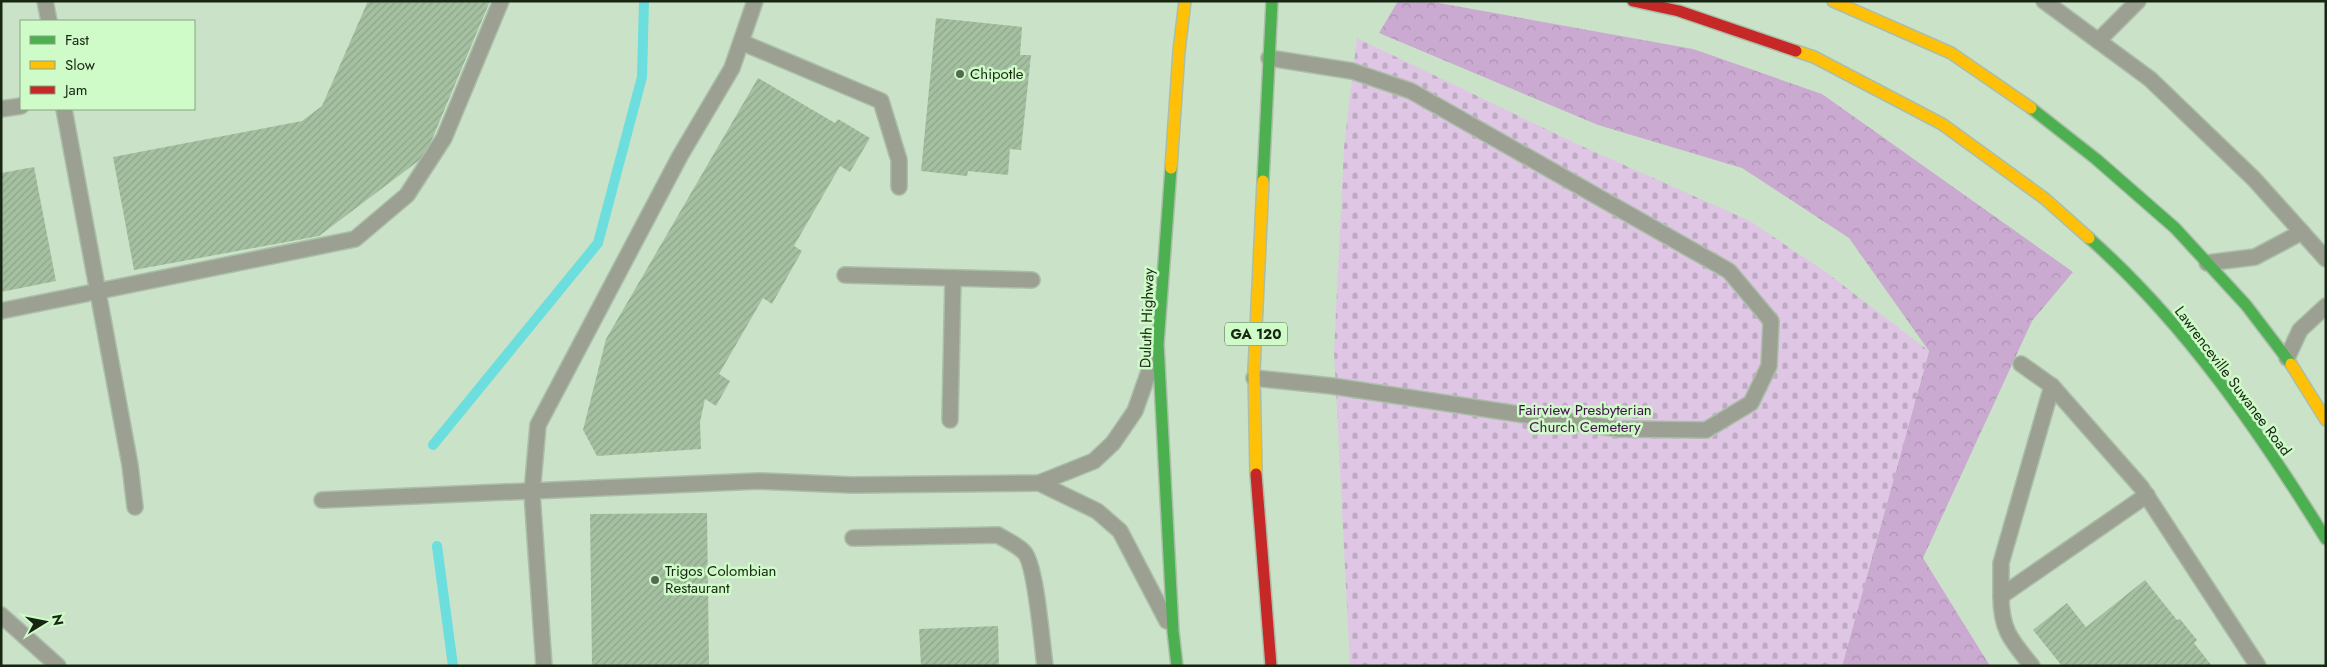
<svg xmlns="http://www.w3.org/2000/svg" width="2327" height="667" font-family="Jost,sans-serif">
<defs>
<pattern id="forest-crowns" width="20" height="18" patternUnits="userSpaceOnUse" patternTransform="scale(1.25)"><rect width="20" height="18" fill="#cbaad2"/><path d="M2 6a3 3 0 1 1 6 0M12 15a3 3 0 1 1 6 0" fill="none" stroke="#ae92b3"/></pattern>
<pattern id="cemetery-stones" width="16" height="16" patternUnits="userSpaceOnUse" patternTransform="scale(1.25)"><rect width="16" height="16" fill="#dfc6e5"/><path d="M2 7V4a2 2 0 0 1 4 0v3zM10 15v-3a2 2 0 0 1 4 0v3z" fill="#bfaac4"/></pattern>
<pattern id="building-hatch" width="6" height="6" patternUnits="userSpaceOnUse" patternTransform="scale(1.25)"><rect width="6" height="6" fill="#a5c0a1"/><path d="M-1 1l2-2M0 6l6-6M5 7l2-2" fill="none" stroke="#8da58a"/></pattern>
</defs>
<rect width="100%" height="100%" fill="#cae2c7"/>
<polygon fill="url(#forest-crowns)" points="1398,1 1428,1 1693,49 1822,94 2073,272 2032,321 1923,558 1990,666 1842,666 1929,351 1849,238 1742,168 1598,125 1379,33"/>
<polygon fill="url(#cemetery-stones)" points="1357,38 1577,144 1750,221 1827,273 1929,351 1842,666 1350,666 1334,352 1344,147"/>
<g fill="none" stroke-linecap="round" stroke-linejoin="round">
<g stroke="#6bdedd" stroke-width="10">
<polyline points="433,445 598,243 642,77 644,1"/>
<polyline points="437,546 453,666"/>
</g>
</g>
<g fill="url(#building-hatch)">
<polygon points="368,1 490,1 425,156 319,236 134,270 113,157 302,121 322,106"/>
<polygon points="936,18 1022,27 1020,55 1031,55 1021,150 1010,149 1008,175 968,171 967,176 921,171"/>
<polygon points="758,78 835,123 838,119 870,138 850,172 840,166 794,246 802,251 772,304 763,298 719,374 730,381 716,406 705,399 700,422 701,449 597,456 583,430 606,339"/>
<polygon points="34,167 56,281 1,292 1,173"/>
<polygon points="707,513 709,666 592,666 590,514"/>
<polygon points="2145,580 2177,620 2180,619 2197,640 2194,643 2212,666 2062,666 2033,630 2067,603 2086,627"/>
<polygon points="998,626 999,666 921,666 919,629"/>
</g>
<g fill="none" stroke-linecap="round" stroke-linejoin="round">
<defs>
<g id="lane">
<polyline points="45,1 49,21"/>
<polyline points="2044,1 2150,79 2254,179 2326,259"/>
<polyline points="2098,41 2138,1"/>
<polyline points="741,42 881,101 899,160 899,187"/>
<polyline points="1,109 21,106"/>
<polyline points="64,109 130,465 135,507"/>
<polyline points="2207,263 2255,257 2302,232"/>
<polyline points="845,275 1032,280"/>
<polyline points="1,311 355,239 407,195 444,138 501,1"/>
<polyline points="2287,358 2300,330 2326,306"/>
<polyline points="2021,364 2052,386 2141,487 2258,666"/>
<polyline points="1254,378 1332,386 1619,429 1706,430 1751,403 1769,366 1771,321 1729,271 1411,91 1352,71 1269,58"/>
<polyline points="2052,386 2001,563 2001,596 2147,495"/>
<polyline points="950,420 953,278"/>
<polyline points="1039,483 1097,511 1120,531 1167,621"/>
<polyline points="322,500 759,481 852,485 1039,483 1094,461 1113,443 1135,411 1153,360"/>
<path d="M853,538L998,535C1006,540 1017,545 1024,552C1036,564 1042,645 1045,666"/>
<path d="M2001,596C2001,630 2011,640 2032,666"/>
<polyline points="1,615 58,666"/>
<polyline points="544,666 532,493 538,425 680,156 732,68 755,1"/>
</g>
<g id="fast">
<polyline points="2031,108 2096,159 2175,228 2246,305 2291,364"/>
<polyline points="1171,168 1158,344 1173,631 1177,666"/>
<polyline points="1263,181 1272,1"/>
<path d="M2089,238C2185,323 2259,431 2326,539"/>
</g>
<g id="slow">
<polyline points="1833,1 1951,53 2031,108"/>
<polyline points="1796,51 1814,57 1942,124 2044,198 2089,238"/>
<polyline points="1171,168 1179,51 1185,1"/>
<polyline points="2291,364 2326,420"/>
<polyline points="1256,474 1254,370 1263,181"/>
</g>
<g id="jam">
<polyline points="1633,1 1679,11 1796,51"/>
<polyline points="1256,474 1271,666"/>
</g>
</defs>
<use href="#lane" stroke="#abbea9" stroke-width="18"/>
<use href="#fast" stroke="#abbea9" stroke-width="14"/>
<use href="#slow" stroke="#abbea9" stroke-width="14"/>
<use href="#jam" stroke="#abbea9" stroke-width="14"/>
<use href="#lane" stroke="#9ca092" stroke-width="15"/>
<use href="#fast" stroke="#4caf50" stroke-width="11"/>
<use href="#slow" stroke="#ffc107" stroke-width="11"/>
<use href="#jam" stroke="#c62828" stroke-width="11"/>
</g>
<g fill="#556852" stroke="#cffbc8" stroke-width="2">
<circle cx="960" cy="74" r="5"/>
<circle cx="655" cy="580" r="5"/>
</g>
<g text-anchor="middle" stroke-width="5" stroke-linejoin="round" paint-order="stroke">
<rect fill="#cffbc8" stroke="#4e6649" stroke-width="1" x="1225" y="322.5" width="62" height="23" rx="4"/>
<g font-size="14" font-weight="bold" fill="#162613">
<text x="1256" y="339">GA 120</text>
</g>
<g font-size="15" fill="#162613" stroke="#cffbc8" text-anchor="start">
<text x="970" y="79">Chipotle</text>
<text x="665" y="576">Trigos Colombian<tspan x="665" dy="17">Restaurant</tspan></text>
</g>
<g font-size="15" fill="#162613" stroke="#cffbc8">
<text transform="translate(1147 318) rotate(-88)" y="5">Duluth Highway</text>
<text transform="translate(2233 381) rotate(53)" y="5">Lawrenceville Suwanee Road</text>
</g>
<g font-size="15" fill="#44124d" stroke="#cffbc8">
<text x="1585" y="415">Fairview Presbyterian<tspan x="1585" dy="17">Church Cemetery</tspan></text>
</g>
</g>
<rect width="2327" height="667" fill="none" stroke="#162613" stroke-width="5"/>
<rect x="20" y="20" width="175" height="90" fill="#cffbc8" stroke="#85a680"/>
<rect x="30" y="36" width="25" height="8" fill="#4caf50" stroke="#85a680"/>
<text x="65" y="45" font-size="15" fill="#162613">Fast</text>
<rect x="30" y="61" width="25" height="8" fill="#ffc107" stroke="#85a680"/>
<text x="65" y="70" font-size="15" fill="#162613">Slow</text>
<rect x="30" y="86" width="25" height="8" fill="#c62828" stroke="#85a680"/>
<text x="65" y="95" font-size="15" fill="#162613">Jam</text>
<g transform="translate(45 622) rotate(80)" stroke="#cffbc8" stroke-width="4" paint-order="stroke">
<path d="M0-4L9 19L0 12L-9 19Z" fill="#162613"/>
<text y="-8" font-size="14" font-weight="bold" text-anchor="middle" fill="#162613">N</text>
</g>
</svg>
